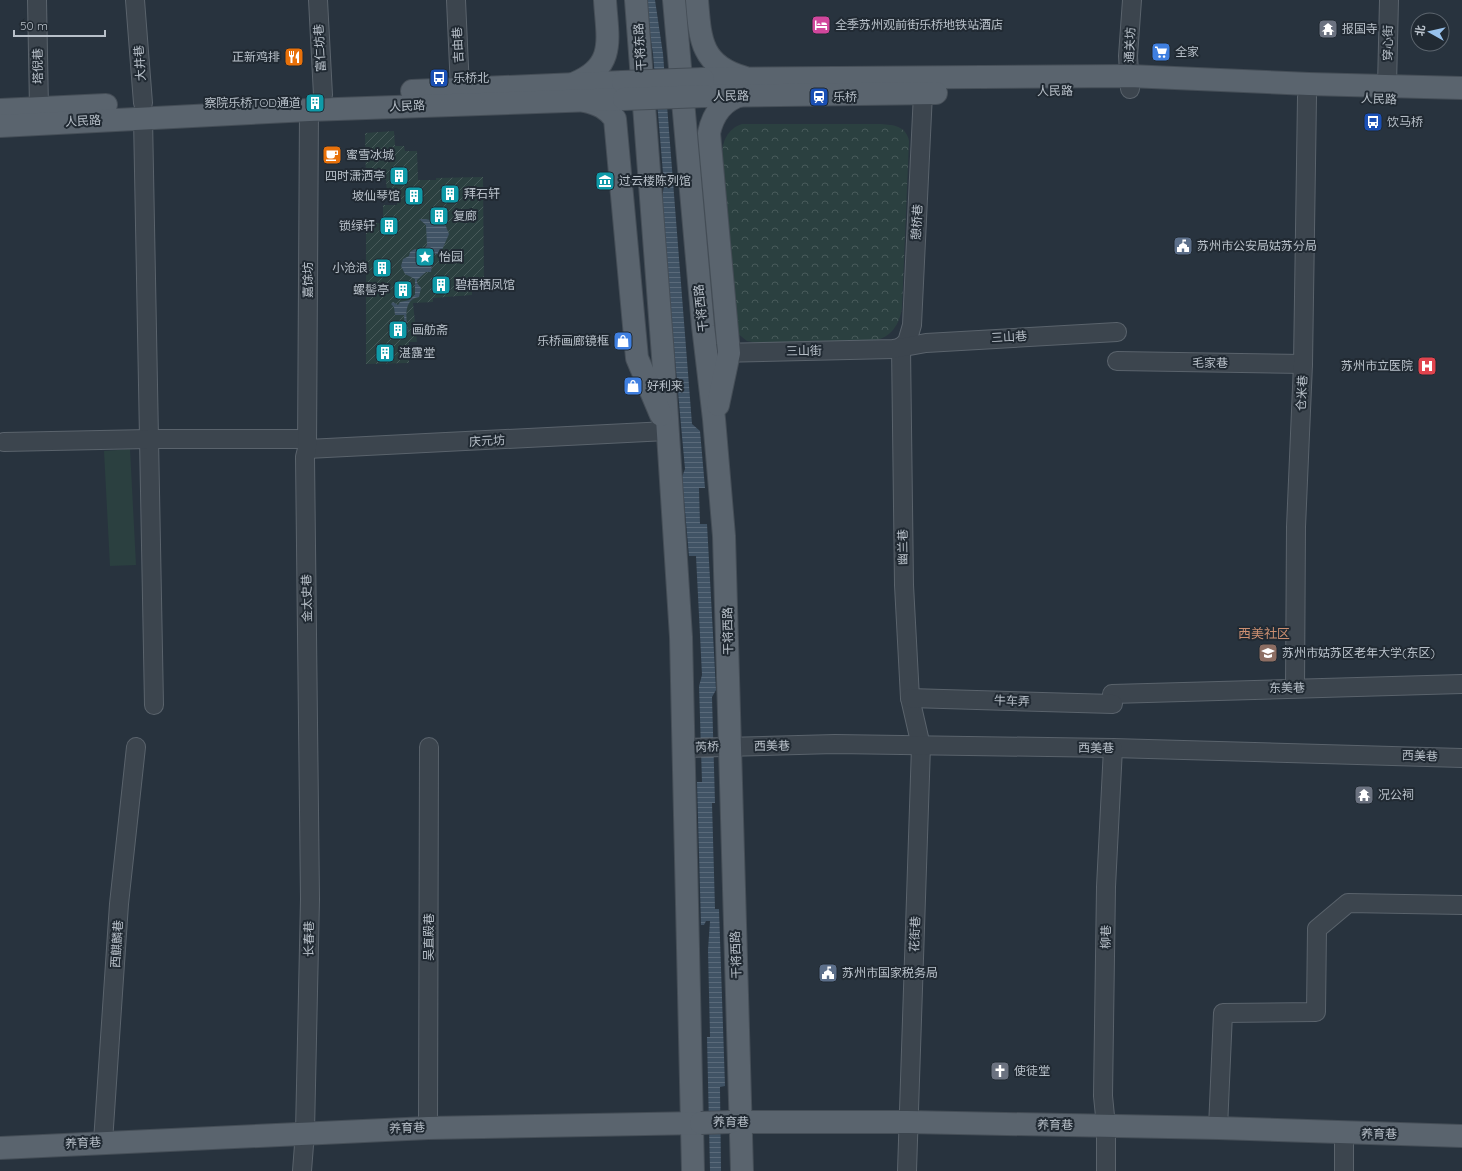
<svg xmlns="http://www.w3.org/2000/svg" width="1462" height="1171" font-family="Quicksand,'Noto Sans SC',sans-serif">
<defs>
<pattern id="forest-crowns" width="20" height="18" patternUnits="userSpaceOnUse"><rect width="20" height="18" fill="#2b4040"/><path d="M2 6a3 3 0 1 1 6 0M12 15a3 3 0 1 1 6 0" fill="none" stroke="#485a5a"/></pattern>
<pattern id="garden-furrows" width="10" height="10" patternUnits="userSpaceOnUse"><rect width="10" height="10" fill="#2b4040"/><path d="M-1 1l2-2M0 10L10 0M9 11l2-2" fill="none" stroke="#485a5a"/></pattern>
<pattern id="water-rules" width="6" height="5" patternUnits="userSpaceOnUse"><rect width="6" height="5" fill="#405365"/><path d="M0 2.5h6" fill="none" stroke="#5a6a7a"/></pattern>
</defs>
<rect width="100%" height="100%" fill="#28333e"/>
<polygon fill="#2b4040" points="130,449 136,565 110,566 104,451"/>
<path fill="url(#forest-crowns)" d="M742,124H881C894,125 906,126 909,141L902,308C900,323 891,338 875,340L758,343L747,341L737,333L722,156C722,142 727,129 742,124Z"/>
<polygon fill="url(#garden-furrows)" points="394,131 395,146 404,146 405,151 417,151 418,180 436,180 436,178 483,177 484,290 472,291 472,295 433,298 433,302 413,303 417,342 409,342 409,363 366,364 366,223 383,223 383,205 397,205 397,193 387,194 386,180 366,180 365,133"/>
<g fill="url(#water-rules)">
<polygon points="645,0 655,0 663,54 692,424 700,431 705,488 699,488 700,524 707,524 716,690 712,697 715,803 712,803 715,909 719,909 725,1086 720,1087 721,1171 710,1171 707,1037 710,1037 708,950 710,921 706,921 704,925 701,925 697,782 702,782 699,686 702,675 696,556 689,556 682,477 685,469 661,205 664,185 653,54"/>
<path d="M419,219H426L445,224L449,234L442,250L439,251L438,254H433L431,272H426L417,280V283L421,288L419,297C402,299 406,322 409,332L405,331L404,315H395L394,307L391,304L393,302L398,305L400,302L410,300L415,295V279L405,274L401,266L403,259L409,256L410,252L415,249L419,250L425,248L427,245L426,225Z"/>
</g>
<g fill="none" stroke-linecap="round" stroke-linejoin="round">
<defs>
<g id="minor">
<polyline points="37,0 39,108"/>
<polyline points="135,0 143,103"/>
<polyline points="318,0 323,95"/>
<polyline points="456,0 460,89"/>
<polyline points="1387,86 1389,0"/>
<polyline points="1130,89 1128,56 1132,0"/>
<polyline points="143,118 154,705"/>
<polyline points="901,347 904,585 910,698 921,746 907,1171"/>
<polyline points="901,347 907,342 912,325 923,93"/>
<polyline points="717,353 893,349 926,343 1117,332"/>
<polyline points="1117,361 1303,364"/>
<polyline points="4,442 148,439 307,439"/>
<polyline points="307,449 667,431"/>
<polyline points="1295,688 1296,527 1303,364 1307,97"/>
<polyline points="1112,694 1462,684"/>
<polyline points="910,698 1113,704"/>
<polyline points="685,748 835,744 1113,748 1462,758"/>
<polyline points="428,1128 429,747"/>
<polyline points="1218,1128 1223,1013 1316,1012 1317,929 1348,903 1462,905"/>
<polyline points="103,1142 119,904 136,747"/>
<polyline points="302,1171 305,1132 310,899 305,457 307,449 309,110"/>
<polyline points="1106,1171 1106,1126 1103,1096 1106,887 1113,748"/>
<polyline points="1344,1171 1344,1133"/>
</g>
<g id="major">
<polyline points="636,0 663,356 681,637 693,1171"/>
<polyline points="674,0 703,326 714,419 724,536 742,1171"/>
<path d="M697,0C700,37 700,65 743,77"/>
<polyline points="703,79 1129,76 1309,84 1462,88"/>
<path d="M575,83C617,66 607,37 605,0"/>
<polyline points="412,91 623,82"/>
<polyline points="704,96 936,93"/>
<path d="M585,101C598,104 607,108 615,119L637,358L661,415"/>
<polyline points="0,110 106,105"/>
<polyline points="0,126 309,110 624,99"/>
<path d="M718,405L729,353L709,133C713,114 723,100 742,95"/>
<polyline points="730,1122 908,1122 1218,1128 1462,1136"/>
<polyline points="0,1148 428,1128 701,1123"/>
</g>
</defs>
<use href="#minor" stroke="#5a636c" stroke-width="20"/>
<use href="#major" stroke="#454e57" stroke-width="24"/>
<use href="#minor" stroke="#3c454e" stroke-width="18"/>
<use href="#major" stroke="#5a646e" stroke-width="22"/>
<defs>
<g id="major-bridge">
<polyline points="623,82 703,79"/>
<polyline points="624,99 704,96"/>
<polyline points="701,1123 730,1122"/>
</g>
</defs>
<use href="#major-bridge" stroke="#454e57" stroke-width="24" stroke-linecap="butt"/>
<use href="#major-bridge" stroke="#5a646e" stroke-width="22"/>
</g>
<defs>
<symbol id="hotel-square" viewBox="-11 -11 22 22"><rect x="-9" y="-9" width="18" height="18" rx="4" fill="#d1479c" stroke="#212a33"/><path d="M-6-4.5h1.5V1H6V5H4.5V3h-9V5H-6ZM-4 0a1.8 1.8 0 1 1 3.6 0ZM.5 0V-2.5h3Q6-2.5 6 0Z" fill="#fff"/></symbol>
<symbol id="temple-square" viewBox="-11 -11 22 22"><rect x="-9" y="-9" width="18" height="18" rx="4" fill="#6b7280" stroke="#212a33"/><path d="M0-6L5-2H3V0L6.5 2.5H4V6H1.5V3h-3V6H-4V2.5H-6.5L-3 0V-2H-5Z" fill="#fff"/></symbol>
<symbol id="supermarket-square" viewBox="-11 -11 22 22"><rect x="-9" y="-9" width="18" height="18" rx="4" fill="#3f7fe0" stroke="#212a33"/><path d="M-6-5.5h2.5l.6 2H6L4.5 2H-2.5L-4.4-4H-6ZM-1.5 3.2a1.3 1.3 0 1 0 .1 0ZM3 3.2a1.3 1.3 0 1 0 .1 0Z" fill="#fff"/></symbol>
<symbol id="restaurant-square" viewBox="-11 -11 22 22"><rect x="-9" y="-9" width="18" height="18" rx="4" fill="#e8710a" stroke="#212a33"/><path d="M-5-6h1v4h1v-4h1v4h1v-4h1v5L-1.5 .5V6h-2V.5L-5-1ZM5-6V6H3V1.5H1.5Q1.5-4 5-6Z" fill="#fff"/></symbol>
<symbol id="bus-square" viewBox="-11 -11 22 22"><rect x="-9" y="-9" width="18" height="18" rx="4" fill="#1a4fb4" stroke="#212a33"/><path d="M-5-6H5V4H4V6H2V4H-2V6H-4V4H-5ZM-3.5-4V0h7V-4ZM-3.5 1.2v1.5H-2V1.2ZM2 1.2v1.5H3.5V1.2Z" fill="#fff"/></symbol>
<symbol id="station-square" viewBox="-11 -11 22 22"><rect x="-9" y="-9" width="18" height="18" rx="4" fill="#1a4fb4" stroke="#212a33"/><path d="M-3-6H3Q5-6 5-4V2Q5 4 3 4L4.5 6H3L1.5 4h-3L-3 6H-4.5L-3 4Q-5 4-5 2V-4Q-5-6-3-6ZM-3.5-4v3h7v-3ZM-3.5 1v1.5H-2V1ZM2 1v1.5H3.5V1Z" fill="#fff"/></symbol>
<symbol id="building-square" viewBox="-11 -11 22 22"><rect x="-9" y="-9" width="18" height="18" rx="4" fill="#0f9aa8" stroke="#212a33"/><path d="M-4-6H4V6H1V3H-1V6H-4ZM-2.5-4.3h1.7v1.8h-1.7ZM.8-4.3h1.7v1.8H.8ZM-2.5-1h1.7V.8h-1.7ZM.8-1h1.7V.8H.8Z" fill="#fff"/></symbol>
<symbol id="cafe-square" viewBox="-11 -11 22 22"><rect x="-9" y="-9" width="18" height="18" rx="4" fill="#e8710a" stroke="#212a33"/><path d="M-5.5-4.5H6V0H3Q3 3.5 0 3.5H-2.5Q-5.5 3.5-5.5 0ZM3-3.2v2h1.7v-2ZM-6 4.5H4V6H-6Z" fill="#fff"/></symbol>
<symbol id="museum-square" viewBox="-11 -11 22 22"><rect x="-9" y="-9" width="18" height="18" rx="4" fill="#0f9aa8" stroke="#212a33"/><path d="M0-6L6-3V-2H-6V-3ZM-5-1h2V3h-2ZM-1-1h2V3h-2ZM3-1h2V3H3ZM-6 4H6V6H-6Z" fill="#fff"/></symbol>
<symbol id="civic-square" viewBox="-11 -11 22 22"><rect x="-9" y="-9" width="18" height="18" rx="4" fill="#5c6f8a" stroke="#212a33"/><path d="M-.6-6.5H3V-4.5H.6V-3L4-1V1h2V6H-6V1h2V-1L-.6-3ZM-1.2 2.5V6h2.4V2.5Z" fill="#fff"/></symbol>
<symbol id="sight-square" viewBox="-11 -11 22 22"><rect x="-9" y="-9" width="18" height="18" rx="4" fill="#0f9aa8" stroke="#212a33"/><path d="M0-6L1.8-2.2L6-1.7L2.9 1.2L3.7 5.4L0 3.3L-3.7 5.4L-2.9 1.2L-6-1.7L-1.8-2.2Z" fill="#fff"/></symbol>
<symbol id="shop-square" viewBox="-11 -11 22 22"><rect x="-9" y="-9" width="18" height="18" rx="4" fill="#3f7fe0" stroke="#212a33"/><path d="M-5-2.5h2.3a2.7 3.5 0 0 1 5.4 0H5L5.5 6h-11ZM-1.5-2.5h3a1.5 2.3 0 0 0-3 0Z" fill="#fff"/></symbol>
<symbol id="hospital-square" viewBox="-11 -11 22 22"><rect x="-9" y="-9" width="18" height="18" rx="4" fill="#e0444e" stroke="#212a33"/><path d="M-5-5h3v3.5h4V-5h3V5h-3V1.5h-4V5h-3Z" fill="#fff"/></symbol>
<symbol id="university-square" viewBox="-11 -11 22 22"><rect x="-9" y="-9" width="18" height="18" rx="4" fill="#8d6e63" stroke="#212a33"/><path d="M0-5L7-2L0 1L-7-2ZM-4 1L0 2.5L4 1V4Q0 6-4 4Z" fill="#fff"/></symbol>
<symbol id="church-square" viewBox="-11 -11 22 22"><rect x="-9" y="-9" width="18" height="18" rx="4" fill="#6b7280" stroke="#212a33"/><path d="M-1.2-6h2.4v3.5h3.3v2.4h-3.3V6h-2.4V-.1h-3.3v-2.4h3.3Z" fill="#fff"/></symbol>
</defs>
<g fill-rule="evenodd">
<use href="#hotel-square" x="810" y="14" width="22" height="22"/>
<use href="#temple-square" x="1317" y="18" width="22" height="22"/>
<use href="#supermarket-square" x="1150" y="41" width="22" height="22"/>
<use href="#restaurant-square" x="283" y="46" width="22" height="22"/>
<use href="#bus-square" x="428" y="67" width="22" height="22"/>
<use href="#station-square" x="808" y="86" width="22" height="22"/>
<use href="#building-square" x="304" y="92" width="22" height="22"/>
<use href="#bus-square" x="1362" y="111" width="22" height="22"/>
<use href="#cafe-square" x="321" y="144" width="22" height="22"/>
<use href="#building-square" x="388" y="165" width="22" height="22"/>
<use href="#museum-square" x="594" y="170" width="22" height="22"/>
<use href="#building-square" x="439" y="183" width="22" height="22"/>
<use href="#building-square" x="403" y="185" width="22" height="22"/>
<use href="#building-square" x="428" y="205" width="22" height="22"/>
<use href="#building-square" x="378" y="215" width="22" height="22"/>
<use href="#civic-square" x="1172" y="235" width="22" height="22"/>
<use href="#sight-square" x="414" y="246" width="22" height="22"/>
<use href="#building-square" x="371" y="257" width="22" height="22"/>
<use href="#building-square" x="430" y="274" width="22" height="22"/>
<use href="#building-square" x="392" y="279" width="22" height="22"/>
<use href="#building-square" x="387" y="319" width="22" height="22"/>
<use href="#shop-square" x="612" y="330" width="22" height="22"/>
<use href="#building-square" x="374" y="342" width="22" height="22"/>
<use href="#hospital-square" x="1416" y="355" width="22" height="22"/>
<use href="#shop-square" x="622" y="375" width="22" height="22"/>
<use href="#university-square" x="1257" y="642" width="22" height="22"/>
<use href="#temple-square" x="1353" y="784" width="22" height="22"/>
<use href="#civic-square" x="817" y="962" width="22" height="22"/>
<use href="#church-square" x="989" y="1060" width="22" height="22"/>
</g>
<g text-anchor="middle" stroke-width="4" stroke-linejoin="round" paint-order="stroke">
<g font-size="12" fill="#b8c0c9" stroke="#212a33" text-anchor="start">
<text x="835" y="29">全季苏州观前街乐桥地铁站酒店</text>
<text x="1342" y="33">报国寺</text>
<text x="1175" y="56">全家</text>
<text x="280" y="61" text-anchor="end">正新鸡排</text>
<text x="453" y="82">乐桥北</text>
<text x="833" y="101">乐桥</text>
<text x="301" y="107" text-anchor="end">察院乐桥TOD通道</text>
<text x="1387" y="126">饮马桥</text>
<text x="346" y="159">蜜雪冰城</text>
<text x="385" y="180" text-anchor="end">四时潇洒亭</text>
<text x="619" y="185">过云楼陈列馆</text>
<text x="464" y="198">拜石轩</text>
<text x="400" y="200" text-anchor="end">坡仙琴馆</text>
<text x="453" y="220">复廊</text>
<text x="375" y="230" text-anchor="end">锁绿轩</text>
<text x="1197" y="250">苏州市公安局姑苏分局</text>
<text x="439" y="261">怡园</text>
<text x="368" y="272" text-anchor="end">小沧浪</text>
<text x="455" y="289">碧梧栖凤馆</text>
<text x="389" y="294" text-anchor="end">螺髻亭</text>
<text x="412" y="334">画舫斋</text>
<text x="609" y="345" text-anchor="end">乐桥画廊镜框</text>
<text x="399" y="357">湛露堂</text>
<text x="1413" y="370" text-anchor="end">苏州市立医院</text>
<text x="647" y="390">好利来</text>
<text x="1282" y="657">苏州市姑苏区老年大学(东区)</text>
<text x="1378" y="799">况公祠</text>
<text x="842" y="977">苏州市国家税务局</text>
<text x="1014" y="1075">使徒堂</text>
</g>
<g font-size="12" fill="#b8c0c9" stroke="#212a33">
<text transform="translate(1388 43) rotate(-89)" y="4">穿心街</text>
<text transform="translate(458 45) rotate(-93)" y="4">吉由巷</text>
<text transform="translate(1130 45) rotate(-88)" y="4">通关坊</text>
<text transform="translate(640 47) rotate(-94)" y="4">干将东路</text>
<text transform="translate(320 48) rotate(-93)" y="4">富仁坊巷</text>
<text transform="translate(140 63) rotate(-94)" y="4">大井巷</text>
<text transform="translate(38 66) rotate(-91)" y="4">塔倪巷</text>
<text transform="translate(1055 91) rotate(-1)" y="4">人民路</text>
<text transform="translate(731 96) rotate(-1)" y="4">人民路</text>
<text transform="translate(1379 99) rotate(2)" y="4">人民路</text>
<text transform="translate(407 106) rotate(-2)" y="4">人民路</text>
<text transform="translate(83 121) rotate(-3)" y="4">人民路</text>
<text transform="translate(917 222) rotate(-87)" y="4">憩桥巷</text>
<text transform="translate(308 280) rotate(-90)" y="4">嘉馀坊</text>
<text transform="translate(701 308) rotate(-96)" y="4">干将西路</text>
<text transform="translate(1009 337) rotate(-3)" y="4">三山巷</text>
<text transform="translate(804 351) rotate(-1)" y="4">三山街</text>
<text transform="translate(1210 363) rotate(1)" y="4">毛家巷</text>
<text transform="translate(1302 393) rotate(-87)" y="4">仓米巷</text>
<text transform="translate(487 441) rotate(-3)" y="4">庆元坊</text>
<text transform="translate(903 547) rotate(-91)" y="4">幽兰巷</text>
<text transform="translate(307 598) rotate(-91)" y="4">金太史巷</text>
<text transform="translate(728 631) rotate(-91)" y="4">干将西路</text>
<text transform="translate(1287 688) rotate(-1)" y="4">东美巷</text>
<text transform="translate(1012 701) rotate(2)" y="4">牛车弄</text>
<text transform="translate(772 746) rotate(-1)" y="4">西美巷</text>
<text transform="translate(707 747) rotate(-2)" y="4">芮桥</text>
<text transform="translate(1096 748) rotate(1)" y="4">西美巷</text>
<text transform="translate(1420 756) rotate(2)" y="4">西美巷</text>
<text transform="translate(915 934) rotate(-88)" y="4">花街巷</text>
<text transform="translate(429 937) rotate(-90)" y="4">吴直殿巷</text>
<text transform="translate(1106 937) rotate(-89)" y="4">柳巷</text>
<text transform="translate(309 939) rotate(-89)" y="4">长春巷</text>
<text transform="translate(117 944) rotate(-86)" y="4">西麒麟巷</text>
<text transform="translate(736 955) rotate(-92)" y="4">干将西路</text>
<text x="731" y="1126">养育巷</text>
<text transform="translate(1055 1125) rotate(1)" y="4">养育巷</text>
<text transform="translate(407 1128) rotate(-2)" y="4">养育巷</text>
<text transform="translate(1379 1134) rotate(1)" y="4">养育巷</text>
<text transform="translate(83 1143) rotate(-3)" y="4">养育巷</text>
</g>
<g font-size="13" fill="#cb8f71" stroke="#212a33">
<text x="1264" y="638">西美社区</text>
</g>
</g>
<g transform="translate(1430 32) rotate(278)"><circle r="19" fill="#212a33" stroke="#5d666f"/>
<path d="M0-3L7 15L0 10L-7 15Z" fill="#98c2ed"/>
<text y="-6" font-size="11" font-weight="bold" text-anchor="middle" fill="#b8c0c9">北</text>
</g>
<path d="M14 30v6h91v-6" fill="none" stroke="#b8c0c9" stroke-width="2"/>
<text x="20" y="30" font-size="12" fill="#b8c0c9" stroke="#212a33" stroke-width="3" paint-order="stroke">50 m</text>
</svg>
